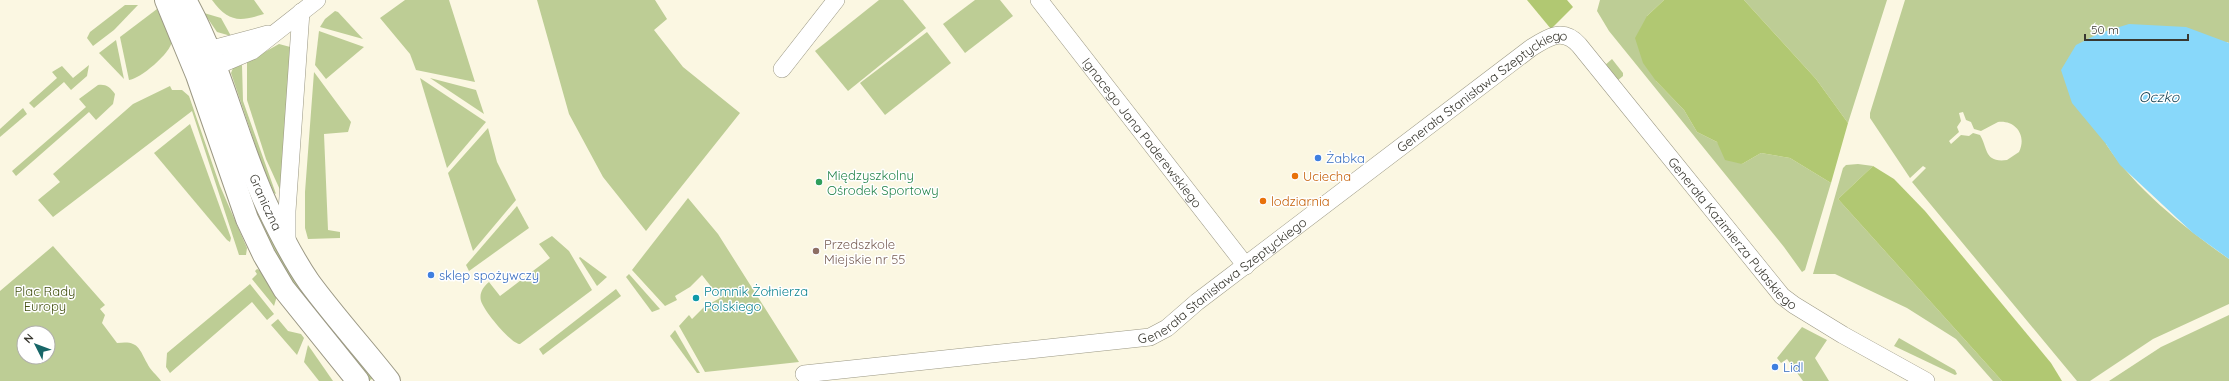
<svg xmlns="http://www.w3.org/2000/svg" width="2229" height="381" font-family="Quicksand,sans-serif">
<rect width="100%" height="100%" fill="#fbf7e2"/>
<g fill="#bdcd95" fill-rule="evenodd">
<path d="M212,0H254L264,14C239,22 228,22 212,0Z"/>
<polygon points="405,0 449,0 475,82 416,70 410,54 380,18"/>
<polygon points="537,0 655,0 667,19 654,30 683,67 740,113 646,231 603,177 569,114"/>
<polygon points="879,0 903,0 926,28 848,91 815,51"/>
<polygon points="975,0 1000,0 1013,16 965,53 943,24"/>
<polygon points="1600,0 1664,0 1647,16 1656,81 1684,110 1697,132 1717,142 1742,164 1761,153 1790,158 1831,183 1805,270 1802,272 1784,247 1609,31 1597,11"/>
<polygon points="1744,0 1887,0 1848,123 1816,79"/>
<path d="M1905,0H2229V43L2227,42L2106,144C2135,189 2185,228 2229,259V304L2153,339L2090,381H2077L1912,182L1926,168L1923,166L1910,178L1870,118V113ZM1963,112L1966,120L1971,122L1974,129L1981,131L1998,122C2016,120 2027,136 2019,152L2007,160C1984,163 1988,148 1980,135L1973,133L1969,136L1961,135L1951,144L1949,141L1959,132L1957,127L1961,121L1959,113Z"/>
<polygon points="125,5 138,5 114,30 93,46 87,38 90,32"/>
<path d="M157,9L172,41C171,53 140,79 129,80L120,37Z"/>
<polygon points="335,11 338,12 363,39 320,27 325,19"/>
<polygon points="204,13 221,18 231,36 217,32"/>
<polygon points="319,31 364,47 326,79 315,65"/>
<polygon points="927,32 951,63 885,115 860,83"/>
<polygon points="116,40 124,79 99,53"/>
<polygon points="279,44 294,48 281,192 266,159 247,100 247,62"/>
<polygon points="1612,59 1623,73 1623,76 1617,81 1604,66"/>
<polygon points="89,65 87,76 71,90 64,82 34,108 29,103 57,78 52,72 62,66 73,78"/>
<polygon points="242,65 243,101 276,194 274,193 261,162 231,73 233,68"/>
<polygon points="314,72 351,122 348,132 324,134 328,230 340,232 340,238 308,239 305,228 305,192"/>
<polygon points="420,78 486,122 447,168"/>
<polygon points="430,78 476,90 484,114"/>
<path d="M98,85C106,84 110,87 115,94L113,104L96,120L89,112L16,176L12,171L86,107L79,99Z"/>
<polygon points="170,86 172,90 182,90 189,96 220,186 247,248 246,255 239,255 192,111 53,217 38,200 60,182 53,174 133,104"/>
<polygon points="23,108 27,114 0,137 0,129"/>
<polygon points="190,124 231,238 230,242 227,240 154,153"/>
<polygon points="488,128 497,162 516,200 473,251 448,173"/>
<polygon points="234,142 376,377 368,381 292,286 260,229"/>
<polygon points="1858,164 1873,166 1838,199 2002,381 1993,381 1956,339 1907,308 1835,274 1813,274 1843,168 1846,165"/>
<polygon points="688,198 718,234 799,362 705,372 679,326 689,315 692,319 704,307 720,298 702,275 690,287 675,296 677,300 665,306 632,270"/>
<polygon points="517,206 529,228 469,271 466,265"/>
<path d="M552,236L569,251L592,290L520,344C511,344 484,311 481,301C479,293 483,287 489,282L500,296L550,258L539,244Z"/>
<path d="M53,246L105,305L100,309L105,315L102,323L117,343C138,340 139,348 147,363C150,370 157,375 161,381H0V291ZM24,333H48V357H24Z"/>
<polygon points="580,257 607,277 597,286 579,258"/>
<polygon points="257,269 265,272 277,296 274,306 252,279 257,274 255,271"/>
<polygon points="629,274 660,309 652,312 626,277"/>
<polygon points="250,284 274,314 267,320 252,302 170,373 166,367 167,353"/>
<polygon points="616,289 621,296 543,355 539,349"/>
<polygon points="2229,315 2229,381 2109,381 2161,347"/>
<polygon points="278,319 288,331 301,334 304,338 297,355 271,325"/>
<polygon points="1802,327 1827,340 1815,358 1829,381 1803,381 1787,359 1781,363 1777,358"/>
<polygon points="675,330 700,373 697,373 670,336"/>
<polygon points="1899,338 1955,370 1957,374 1955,375 1894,346"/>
<polygon points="308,345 333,381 319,381 304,362"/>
</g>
<g fill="#b1c872">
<polygon points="1527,0 1567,0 1573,7 1551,29"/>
<polygon points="1664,0 1744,0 1816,79 1848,123 1831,183 1790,158 1761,153 1742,164 1725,160 1717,142 1697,132 1684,110 1656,81 1643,63 1635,38 1647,16"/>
<polygon points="1873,166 1894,179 1925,211 2051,363 2062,381 2002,381 1838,199"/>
</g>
<polygon fill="#88d8fa" points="2129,24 2186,27 2229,43 2229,259 2193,233 2120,165 2106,144 2072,103 2061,70 2076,45 2100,33"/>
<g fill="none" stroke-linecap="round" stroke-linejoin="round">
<defs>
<g id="street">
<path id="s1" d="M1039,0L1246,266"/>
<polyline points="197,53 268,34"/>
<polyline points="782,69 836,0"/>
<polyline points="205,71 252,51 317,0"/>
<polyline points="287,244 287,211 301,12"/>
<path id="s2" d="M804,374L1150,337L1167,328L1197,302L1531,48C1548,37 1563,27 1579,45L1782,296L1794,305L1843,335L1926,381"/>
</g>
<g id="secondary">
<polyline points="166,0 197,75 247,219 264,255 284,289 358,381"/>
<path id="s3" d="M185,0C222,66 236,140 268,208C280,233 293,259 309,282C334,316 363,348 389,381"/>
</g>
</defs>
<use href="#street" stroke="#9b9884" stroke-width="18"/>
<use href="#secondary" stroke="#9b9884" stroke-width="24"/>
<use href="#street" stroke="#fff" stroke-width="17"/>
<use href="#secondary" stroke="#fff" stroke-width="22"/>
</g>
<g fill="#3f7fe0" stroke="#fff" stroke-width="1.5">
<circle cx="1318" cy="158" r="4"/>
<circle cx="431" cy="275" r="4"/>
<circle cx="1775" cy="367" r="4"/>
</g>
<g fill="#e8710a" stroke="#fff" stroke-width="1.5">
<circle cx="1295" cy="176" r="4"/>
<circle cx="1263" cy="201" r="4"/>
</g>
<circle fill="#2e9e5b" stroke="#fff" stroke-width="1.5" cx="819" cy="182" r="4"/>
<circle fill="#8d6e63" stroke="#fff" stroke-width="1.5" cx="816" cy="251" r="4"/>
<circle fill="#0f9aa8" stroke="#fff" stroke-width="1.5" cx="696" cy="298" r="4"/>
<g text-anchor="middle" stroke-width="3" stroke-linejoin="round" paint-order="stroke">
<g font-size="13" fill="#393830" stroke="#fff">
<text dy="5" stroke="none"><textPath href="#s2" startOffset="763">Generała Stanisława Szeptyckiego</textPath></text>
<text dy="5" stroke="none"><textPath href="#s1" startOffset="168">Ignacego Jana Paderewskiego</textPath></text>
<text dy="5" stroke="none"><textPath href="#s3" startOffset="218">Graniczna</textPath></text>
<text dy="5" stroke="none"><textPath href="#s2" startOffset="1124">Generała Kazimierza Pułaskiego</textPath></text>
<text dy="5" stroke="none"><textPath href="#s2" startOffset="439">Generała Stanisława Szeptyckiego</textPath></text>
</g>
<g font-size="13" fill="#366cbe" stroke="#fff" text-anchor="start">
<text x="1326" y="163">Żabka</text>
<text x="439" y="280">sklep spożywczy</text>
<text x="1783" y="372">Lidl</text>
</g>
<g font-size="13" fill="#27864d" stroke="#fff" text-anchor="start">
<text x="827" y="180">Międzyszkolny<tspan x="827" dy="15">Ośrodek Sportowy</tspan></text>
</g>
<g font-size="13" fill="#c56008" stroke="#fff" text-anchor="start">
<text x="1303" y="181">Uciecha</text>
<text x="1271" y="206">lodziarnia</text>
</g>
<g font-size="13" fill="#785e54" stroke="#fff" text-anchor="start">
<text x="824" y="249">Przedszkole<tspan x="824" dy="15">Miejskie nr 55</tspan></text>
</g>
<g font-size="13" fill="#435112" stroke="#fff">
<text x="45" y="296">Plac Rady<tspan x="45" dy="15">Europy</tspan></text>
</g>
<g font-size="13" fill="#0d838f" stroke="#fff" text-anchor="start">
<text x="704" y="296">Pomnik Żołnierza<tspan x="704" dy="15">Polskiego</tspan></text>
</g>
<g font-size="14" font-style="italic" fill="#0e3d4f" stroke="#fff">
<text x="2159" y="102">Oczko</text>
</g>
</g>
<g transform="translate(36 345) rotate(312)"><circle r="19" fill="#ffffff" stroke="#b0afac"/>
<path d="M0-3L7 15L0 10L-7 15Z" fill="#176668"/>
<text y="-6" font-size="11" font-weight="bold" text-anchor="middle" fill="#393830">N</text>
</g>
<path d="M2085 34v6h103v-6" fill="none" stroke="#393830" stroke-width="2"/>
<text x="2091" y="34" font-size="12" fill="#393830" stroke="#ffffff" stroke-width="3" paint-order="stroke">50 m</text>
</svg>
